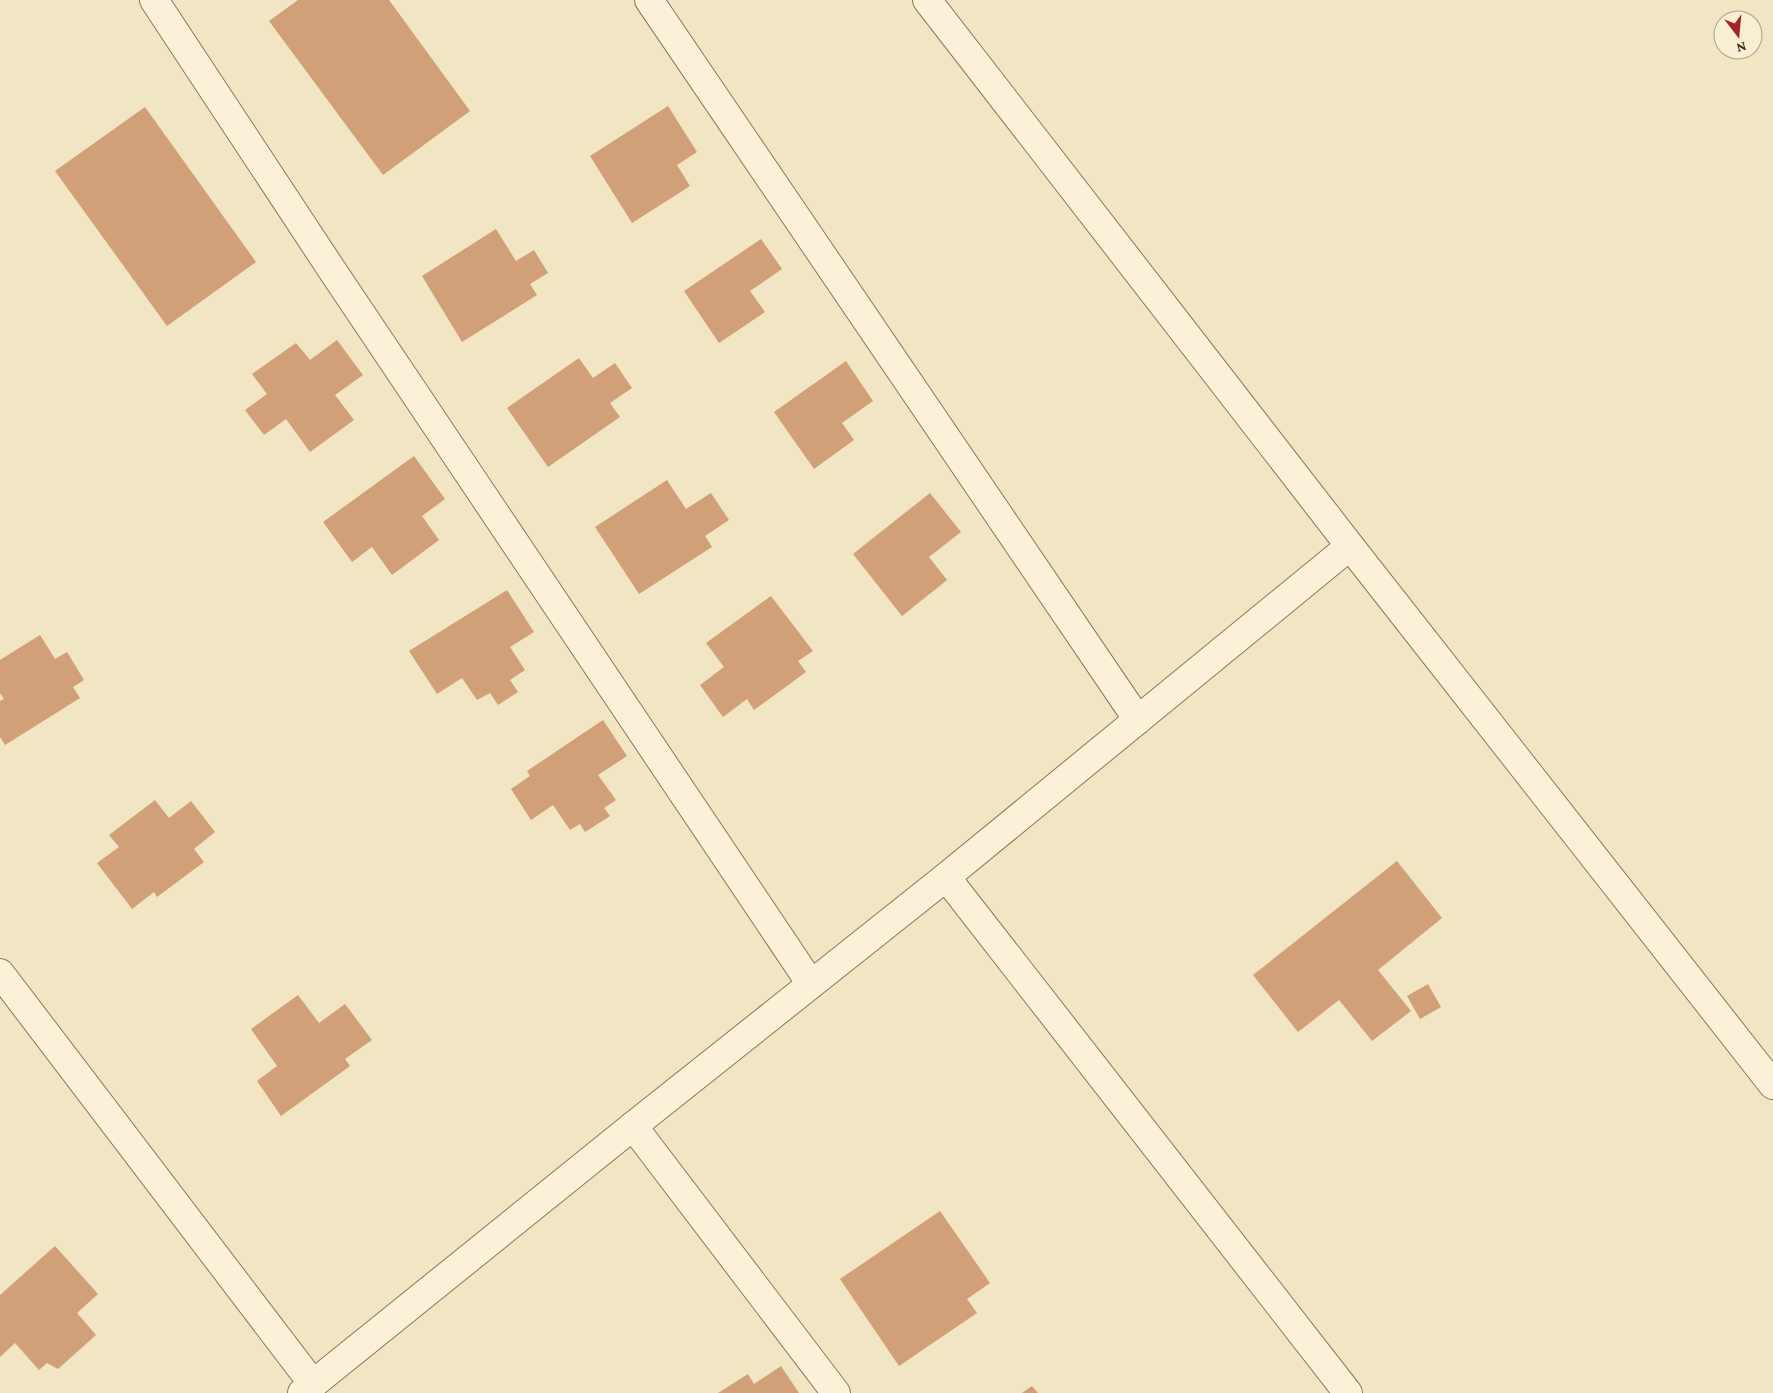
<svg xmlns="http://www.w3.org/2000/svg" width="1773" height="1393" font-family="'Crimson Pro',serif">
<rect width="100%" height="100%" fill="#f1e5c4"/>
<g fill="#d19f78">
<polygon points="298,0 389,0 470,111 383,175 269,21"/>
<polygon points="668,106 697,152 677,165 690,186 632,223 590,156"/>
<polygon points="145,107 256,262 167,326 55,171"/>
<polygon points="496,229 516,261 534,250 548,273 530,284 537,295 462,342 422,276"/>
<polygon points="761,239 782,269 750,291 765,312 719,343 684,291"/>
<polygon points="337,340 363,375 335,395 354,420 310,452 286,419 264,435 245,410 267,394 252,374 296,343 310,360"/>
<polygon points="579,358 593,378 615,363 632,388 610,403 620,417 548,467 507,408"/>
<polygon points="846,361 873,401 842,423 854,440 814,469 774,412"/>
<polygon points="414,456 445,499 422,516 439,540 392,575 372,547 352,562 323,522"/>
<polygon points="667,480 686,509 711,493 729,520 705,536 712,547 639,594 595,527"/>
<polygon points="930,493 961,532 929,557 947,580 902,616 853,554"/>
<polygon points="507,590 534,632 510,647 525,670 510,680 518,692 498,705 490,693 477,700 462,678 437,694 409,651"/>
<polygon points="771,596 813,651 798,661 806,672 754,710 747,699 723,717 700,685 724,667 706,643"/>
<polygon points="40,635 55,659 67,652 84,680 73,687 80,698 5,745 0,737 0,701 4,699 0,693 0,660"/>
<polygon points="603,720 627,756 598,775 616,800 604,808 610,816 585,832 580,824 570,830 553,805 531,820 511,789 530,776 527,771"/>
<polygon points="155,800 169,818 191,801 215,832 194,849 204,862 157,897 154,892 132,909 97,863 119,847 109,835"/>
<polygon points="1397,861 1442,918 1378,970 1411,1011 1372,1041 1339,1000 1298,1032 1253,975"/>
<polygon points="1428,984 1441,1007 1420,1019 1407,996"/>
<polygon points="298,995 319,1023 345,1004 372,1040 345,1059 350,1066 281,1116 257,1081 277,1066 251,1029"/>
<polygon points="940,1211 990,1283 967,1299 977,1313 899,1366 840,1279"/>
<polygon points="55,1246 98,1294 77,1313 96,1335 58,1369 47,1363 39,1370 15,1343 0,1357 0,1295"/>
<polygon points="781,1366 799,1393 718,1393 748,1374 754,1384"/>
<polygon points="1032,1386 1038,1393 1022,1393"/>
</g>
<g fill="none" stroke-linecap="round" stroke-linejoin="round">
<defs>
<g id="street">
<polyline points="154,0 332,270 811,984"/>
<polyline points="649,0 1138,720"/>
<polyline points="927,0 1350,546 1773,1085"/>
<polyline points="946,877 1348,1393"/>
<polyline points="0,973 313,1384"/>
<polyline points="633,1126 836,1393"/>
<polyline points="302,1393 633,1126 946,877 1350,546"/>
</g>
</defs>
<use href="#street" stroke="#8d7659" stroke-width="30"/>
<use href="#street" stroke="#fbf1d8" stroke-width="28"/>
</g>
<g transform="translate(1738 35) rotate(164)"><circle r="24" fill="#f8eed4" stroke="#ada18b"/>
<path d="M0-4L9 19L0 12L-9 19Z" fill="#a02725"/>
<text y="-8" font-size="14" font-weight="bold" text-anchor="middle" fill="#3c2d1e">N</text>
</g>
</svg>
